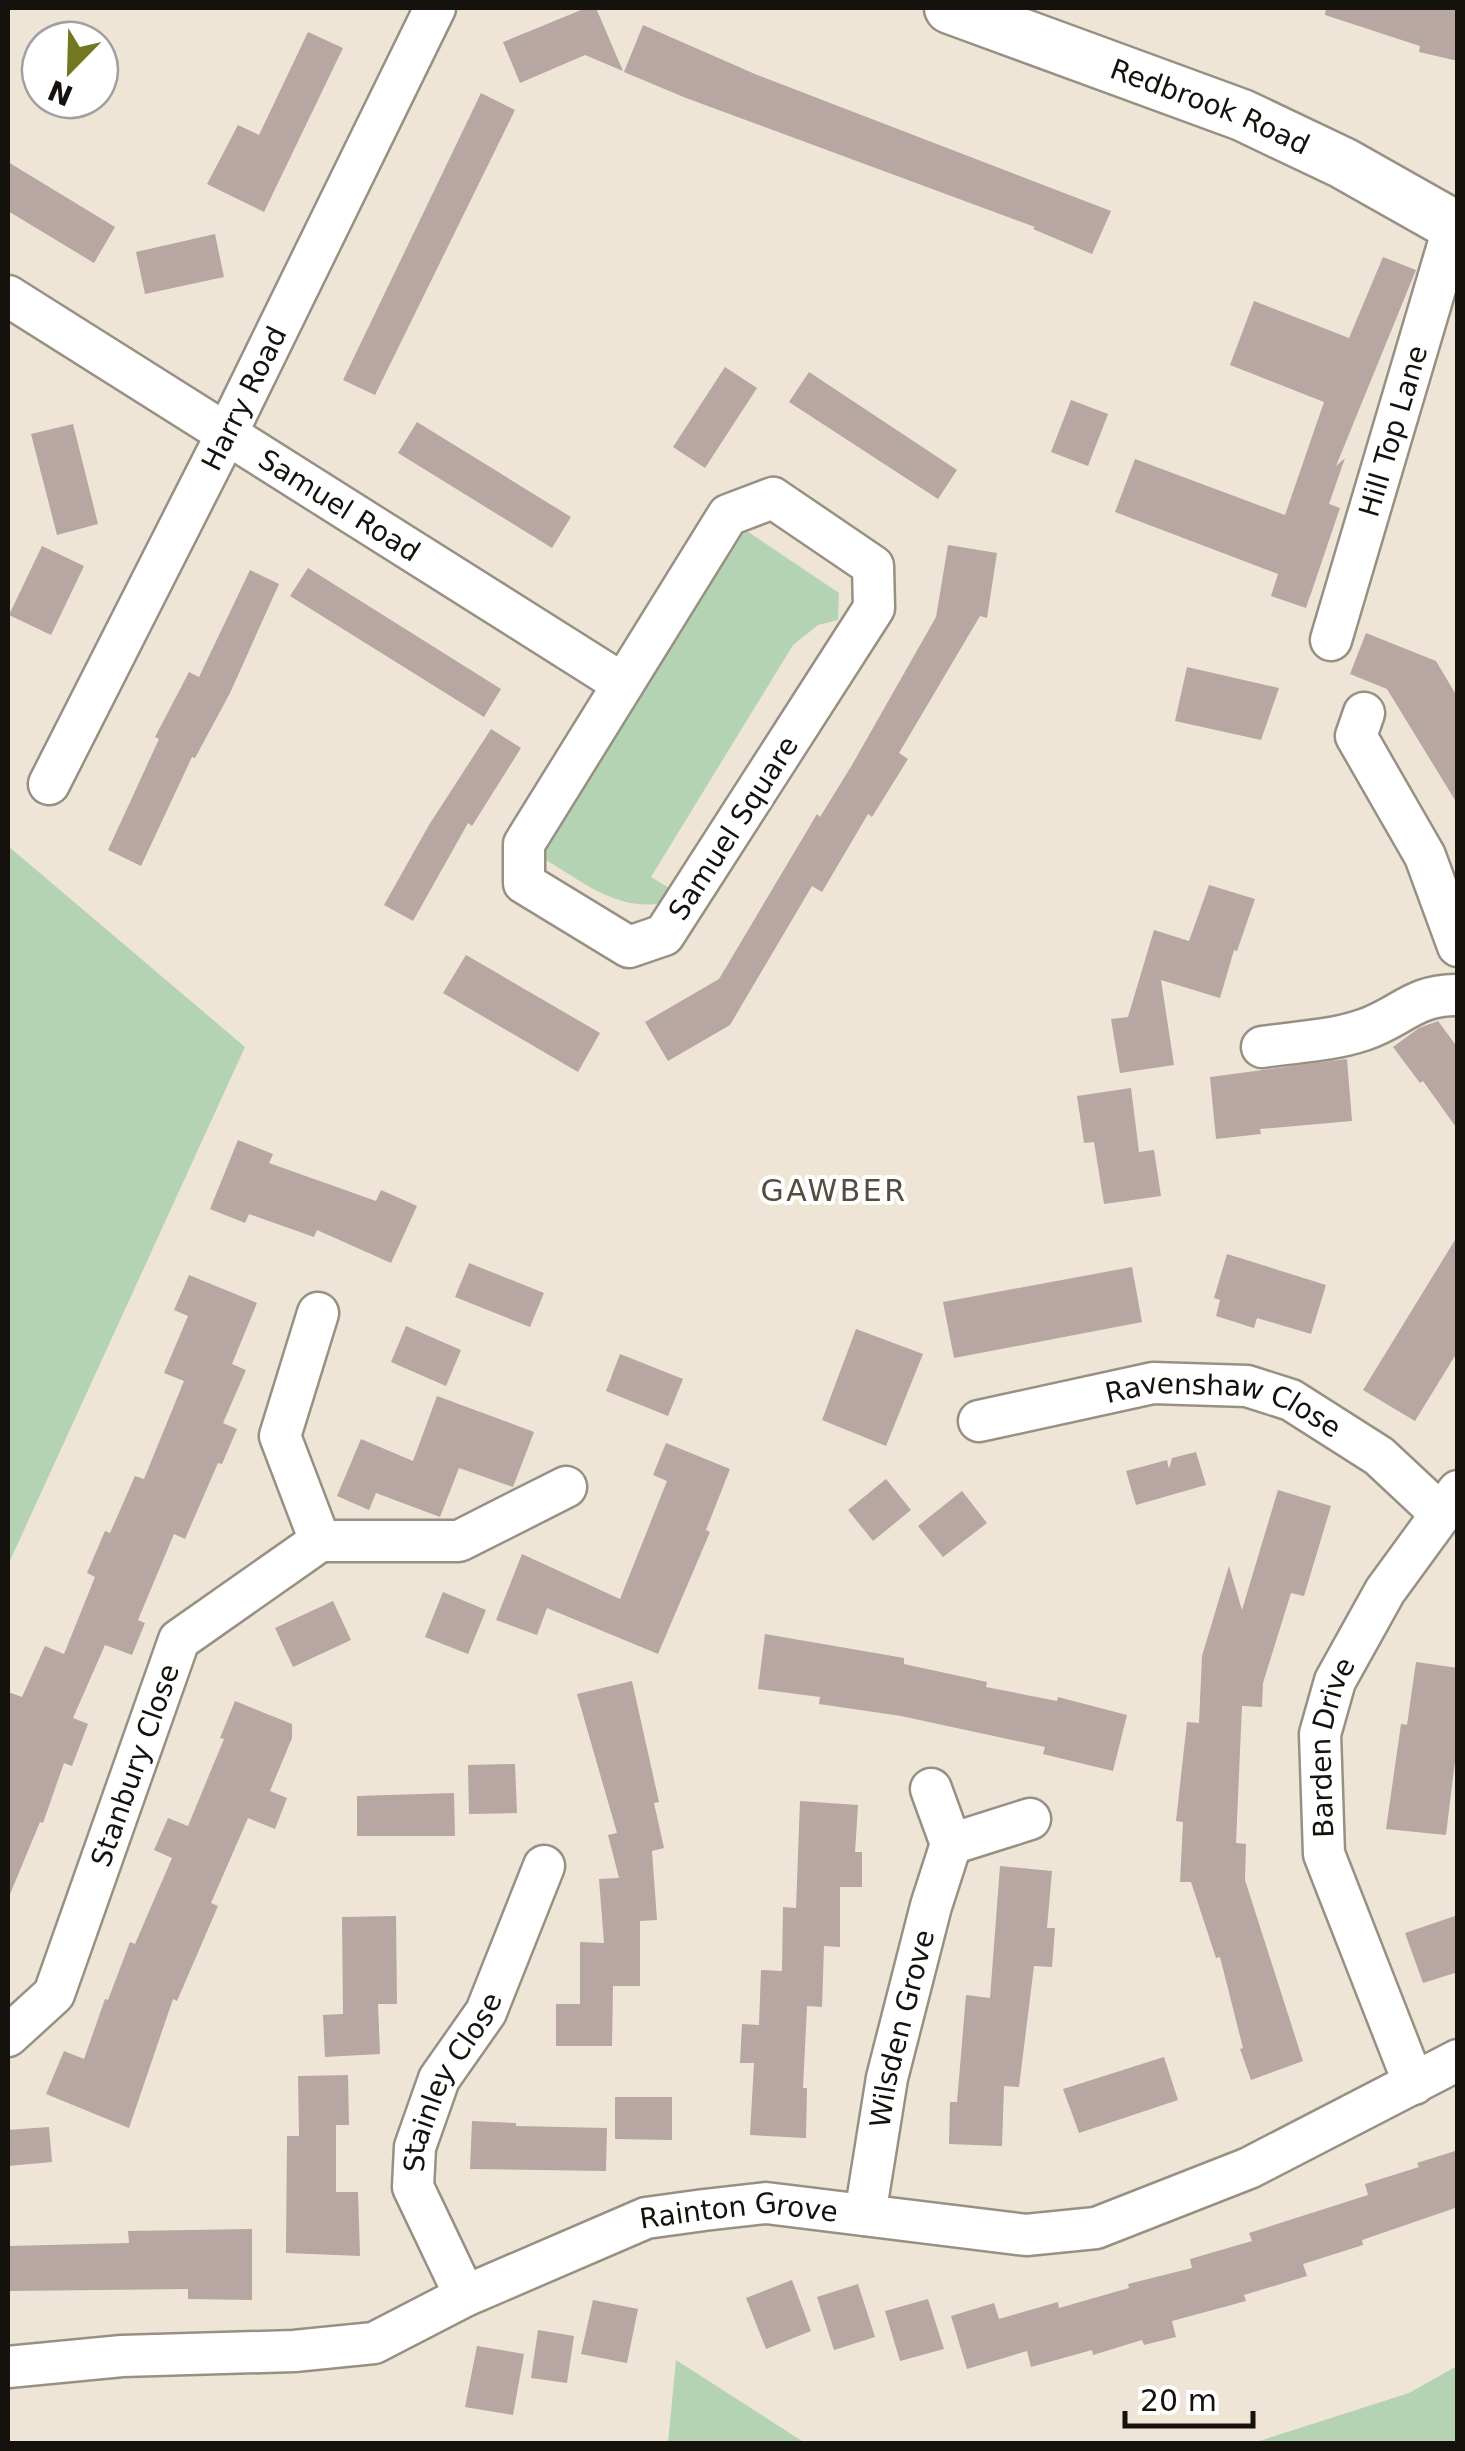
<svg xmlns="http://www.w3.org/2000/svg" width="1465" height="2451" font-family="'DejaVu Sans',sans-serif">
<rect width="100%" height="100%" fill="#eee5d7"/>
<g fill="#b4d3b2">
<path d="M741,527L839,593L838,620L818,625L793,645L651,877L671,889L657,904C615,909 581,881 546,860L545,843Z"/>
<polygon points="8,846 245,1047 8,1565"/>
<polygon points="676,2360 805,2443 668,2443"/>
<polygon points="1457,2366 1457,2443 1253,2443 1409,2393"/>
</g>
<g fill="#b7a6a1">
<polygon points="586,8 596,8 623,71 585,55 520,83 503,42"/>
<polygon points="1326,8 1458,8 1458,61 1419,52 1420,46 1325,15"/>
<polygon points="643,25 755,74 1111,211 1092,254 1033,229 1035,227 686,98 624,72"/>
<polygon points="308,32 343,48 264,212 207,184 238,125 259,135"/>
<polygon points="481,93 515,110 375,395 343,380"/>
<polygon points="8,162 115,227 94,263 8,211"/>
<polygon points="215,234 224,277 145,294 136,252"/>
<polygon points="1383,257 1416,270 1336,466 1345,458 1329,504 1340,508 1306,608 1271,596 1278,574 1115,512 1135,459 1285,515 1324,402 1230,365 1254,301 1349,338"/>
<polygon points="725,367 757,388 705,468 673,447"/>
<polygon points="809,372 957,470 938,499 789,402"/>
<polygon points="1071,400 1108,414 1088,466 1051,452"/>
<polygon points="417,422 571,517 552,548 398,453"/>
<polygon points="73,424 98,524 57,535 31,434"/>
<polygon points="948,545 997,553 987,618 980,616 899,753 908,759 872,817 868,814 822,892 812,886 730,1025 668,1061 645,1022 719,979 817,814 820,817 852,765 936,617"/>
<polygon points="42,546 84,566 51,635 9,615"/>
<polygon points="308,568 501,689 484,717 290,596"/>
<polygon points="250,570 279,584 230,693 195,758 192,757 141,866 108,850 159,739 155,737 189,672 199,677"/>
<polygon points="1366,633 1436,661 1458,698 1458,805 1387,689 1350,674"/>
<polygon points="1187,667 1279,688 1261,740 1175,721"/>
<polygon points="491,729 521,748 472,826 468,823 413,921 384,905 429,825"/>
<polygon points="1209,885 1255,899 1237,951 1234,950 1220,998 1161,980 1174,1065 1120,1073 1111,1019 1128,1017 1154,930 1189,941"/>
<polygon points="466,955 600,1033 578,1072 443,993"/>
<polygon points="1438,1021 1458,1048 1458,1130 1423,1081 1420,1083 1393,1047 1419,1028"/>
<polygon points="1347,1059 1352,1121 1260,1129 1261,1134 1216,1139 1210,1077"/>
<polygon points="1131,1088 1139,1152 1154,1150 1161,1196 1104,1204 1094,1142 1084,1143 1077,1096"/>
<polygon points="238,1140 273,1154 269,1163 376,1201 381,1190 417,1206 391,1263 317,1230 314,1237 249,1214 245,1223 210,1209"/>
<polygon points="1458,1235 1458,1351 1415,1421 1363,1390"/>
<polygon points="1227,1254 1326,1285 1311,1334 1257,1318 1254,1328 1216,1316 1220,1300 1214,1298"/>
<polygon points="469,1263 544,1293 530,1327 455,1297"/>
<polygon points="1132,1267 1142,1322 954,1358 943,1302"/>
<polygon points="189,1275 257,1303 232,1364 246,1370 223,1423 237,1429 222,1464 218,1463 185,1539 174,1534 138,1620 145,1623 132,1655 105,1645 73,1718 88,1724 72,1766 64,1763 43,1823 40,1822 8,1899 8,1692 22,1697 45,1646 64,1654 95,1577 87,1573 105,1531 110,1533 135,1476 144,1479 184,1381 164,1373 188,1316 174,1310"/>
<polygon points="406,1326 461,1350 446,1386 391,1362"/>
<polygon points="856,1329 923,1354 886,1446 822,1420"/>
<polygon points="620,1354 683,1379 668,1416 606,1391"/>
<polygon points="437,1396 534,1432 513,1487 459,1468 440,1517 376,1493 369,1510 337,1496 361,1439 413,1461"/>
<polygon points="666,1443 730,1469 706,1530 710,1532 658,1654 547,1608 537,1635 496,1620 522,1554 620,1599 667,1481 653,1475"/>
<polygon points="1196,1452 1206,1485 1136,1505 1126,1471 1167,1460 1169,1469 1172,1458"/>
<polygon points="886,1479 911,1510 873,1541 848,1510"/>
<polygon points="1278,1490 1331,1506 1304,1596 1291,1593 1263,1683 1262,1707 1242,1706 1236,1843 1246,1844 1245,1880 1303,2061 1251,2080 1240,2049 1243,2048 1220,1957 1216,1958 1191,1882 1180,1882 1183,1822 1176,1821 1187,1722 1199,1723 1202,1656 1229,1566 1242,1610"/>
<polygon points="962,1491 987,1523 943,1557 918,1526"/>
<polygon points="443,1592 486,1610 468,1654 425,1637"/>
<polygon points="333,1601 351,1640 293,1667 275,1628"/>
<polygon points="765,1634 904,1658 904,1664 987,1682 986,1687 1057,1701 1058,1697 1127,1715 1113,1771 1043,1754 1045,1747 901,1716 819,1704 820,1697 758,1689"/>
<polygon points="1416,1662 1458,1668 1458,1736 1446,1835 1386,1829 1401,1724 1407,1725"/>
<polygon points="632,1681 659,1802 654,1803 664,1848 652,1851 657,1920 640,1921 640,1986 613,1986 612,2046 556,2046 556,2004 580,2004 580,1942 604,1943 599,1879 619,1878 608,1835 617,1833 577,1694"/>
<polygon points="235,1701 292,1724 292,1738 270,1791 287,1798 275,1829 248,1818 211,1903 218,1906 177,2001 173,1999 129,2128 46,2094 64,2051 84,2059 105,1999 108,2000 130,1942 135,1944 172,1858 154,1850 168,1818 188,1826 224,1739 220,1738"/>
<polygon points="515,1764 517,1813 469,1814 468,1765"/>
<polygon points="454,1793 455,1836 357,1836 357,1796"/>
<polygon points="800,1801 858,1805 855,1852 862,1852 862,1887 840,1887 840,1947 824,1946 822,2007 807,2006 803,2088 807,2088 806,2138 750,2135 754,2063 740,2063 742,2024 759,2025 761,1970 782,1971 783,1907 796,1908"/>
<polygon points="1000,1866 1052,1871 1047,1928 1055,1928 1052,1967 1034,1966 1019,2087 1004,2086 1002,2146 949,2144 950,2102 957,2102 966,1995 990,1998"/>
<polygon points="1458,1915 1458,1972 1423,1983 1405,1933"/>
<polygon points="396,1916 397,2004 378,2004 380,2054 325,2057 323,2015 343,2014 342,1917"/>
<polygon points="1164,2057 1178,2100 1079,2133 1063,2089"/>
<polygon points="348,2075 349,2125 336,2125 336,2192 358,2192 360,2256 286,2253 287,2136 299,2136 298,2076"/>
<polygon points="615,2097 672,2097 672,2140 615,2139"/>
<polygon points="472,2121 516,2123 516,2126 607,2128 606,2171 470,2169"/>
<polygon points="49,2127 52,2162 8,2166 8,2130"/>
<polygon points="1458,2150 1458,2207 1362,2240 1363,2245 1303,2264 1307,2276 1244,2295 1246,2301 1172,2321 1176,2337 1144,2345 1142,2340 1093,2355 1092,2350 1031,2367 1027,2351 967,2369 951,2316 994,2303 999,2319 1058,2302 1059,2308 1129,2288 1128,2284 1192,2268 1190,2259 1252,2241 1249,2233 1368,2195 1365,2184 1419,2167 1417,2163"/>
<polygon points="252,2229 252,2300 188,2299 188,2289 8,2291 8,2246 129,2243 128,2231"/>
<polygon points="792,2280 811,2331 766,2349 746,2298"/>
<polygon points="858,2284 875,2337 834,2350 817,2297"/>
<polygon points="928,2299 944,2349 900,2361 885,2311"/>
<polygon points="593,2300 638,2309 627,2363 581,2354"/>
<polygon points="538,2330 574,2336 567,2383 531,2378"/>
<polygon points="477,2346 524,2354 513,2415 465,2407"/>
</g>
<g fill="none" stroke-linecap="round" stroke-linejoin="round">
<defs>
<g id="minor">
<path id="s1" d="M8,296L623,684"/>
<polygon points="773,498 873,566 874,608 664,935 629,947 524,883 524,844 728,515"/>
<path id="s2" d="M1331,640L1454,225"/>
<polyline points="1364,713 1356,736 1425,856 1458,946"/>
<path id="s3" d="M49,784L226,435L435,8"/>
<path d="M1262,1047C1295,1042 1331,1041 1363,1030C1400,1018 1414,994 1458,995"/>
<polyline points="318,1313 280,1436 320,1541"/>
<path id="s4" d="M979,1421L1153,1383L1247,1386L1291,1400L1379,1456L1440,1513"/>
<polyline points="951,1844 1030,1819"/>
<path id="s5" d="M8,2036L54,1994L179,1640L320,1541H459L566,1487"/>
<path id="s6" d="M1414,2084L1324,1854L1320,1734L1335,1681L1385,1591L1458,1491"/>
<path id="s7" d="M865,2215L887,2078L931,1906L951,1844L931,1789"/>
<path id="s8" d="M465,2296L413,2187L415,2147L439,2079L486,2012L544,1866"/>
<path id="s9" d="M8,2367L122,2356L294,2351L374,2343L465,2296L646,2218L704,2210L766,2203L1026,2235L1096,2228L1249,2168L1458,2060"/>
</g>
<g id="tertiary">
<path id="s10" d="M950,8L1242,115L1343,163L1458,228"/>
</g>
</defs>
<use href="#minor" stroke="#989083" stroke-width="45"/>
<use href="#tertiary" stroke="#989083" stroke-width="55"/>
<use href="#minor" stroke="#fff" stroke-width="40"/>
<use href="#tertiary" stroke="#fff" stroke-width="50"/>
</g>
<g text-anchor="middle" stroke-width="8" stroke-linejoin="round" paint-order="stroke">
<g font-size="28" fill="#15120e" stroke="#fff">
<text dy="10" stroke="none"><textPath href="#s10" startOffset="278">Redbrook Road</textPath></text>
<text dy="10" stroke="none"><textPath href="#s3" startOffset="432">Harry Road</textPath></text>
<text dy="10" stroke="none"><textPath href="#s2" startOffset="218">Hill Top Lane</textPath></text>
<text dy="10" stroke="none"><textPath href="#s1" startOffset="392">Samuel Road</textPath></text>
<text transform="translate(733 828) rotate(-57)" y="10">Samuel Square</text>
<text dy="10" stroke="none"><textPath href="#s4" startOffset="252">Ravenshaw Close</textPath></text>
<text dy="10" stroke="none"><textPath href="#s6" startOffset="355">Barden Drive</textPath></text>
<text dy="10" stroke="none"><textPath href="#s5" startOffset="305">Stanbury Close</textPath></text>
<text dy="10" stroke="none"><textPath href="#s7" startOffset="190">Wilsden Grove</textPath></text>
<text dy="10" stroke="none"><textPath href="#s8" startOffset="235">Stainley Close</textPath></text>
<text dy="10" stroke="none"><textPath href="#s9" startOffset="760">Rainton Grove</textPath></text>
</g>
<g font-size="30" letter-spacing="2.5" fill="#544d41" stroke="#fff">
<text x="834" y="1201">GAWBER</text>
</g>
</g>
<rect width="1465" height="2451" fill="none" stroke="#15120e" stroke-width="20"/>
<g transform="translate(70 70) rotate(203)"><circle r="48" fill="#ffffff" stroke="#a1a09f" stroke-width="2.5"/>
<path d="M0-8L18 38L0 25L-18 38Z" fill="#727820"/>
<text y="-15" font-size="28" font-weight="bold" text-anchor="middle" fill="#15120e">N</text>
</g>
<path d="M1125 2411v15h128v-15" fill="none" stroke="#15120e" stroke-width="5"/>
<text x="1140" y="2411" font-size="30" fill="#15120e" stroke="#ffffff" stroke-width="8" paint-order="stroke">20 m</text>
</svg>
